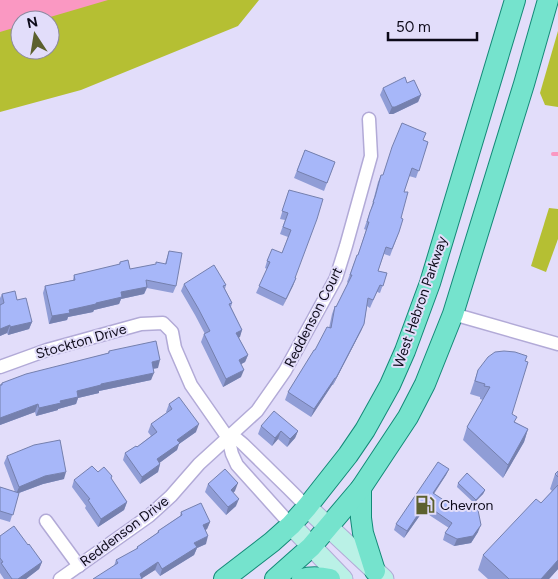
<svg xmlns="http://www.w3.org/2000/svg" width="558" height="579" font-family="Figtree,sans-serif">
<rect width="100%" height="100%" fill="#e2ddfa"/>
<g fill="#b5bf33" fill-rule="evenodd">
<path d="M0,0H259L238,26L81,90L0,112ZM20,20H50V50H20Z"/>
<polygon points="558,31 558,107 545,105 540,93"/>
<polygon points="549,208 558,209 558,239 546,272 531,266"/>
</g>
<polygon fill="#fa98c2" points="0,0 108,0 40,20 20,20 20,26 0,32"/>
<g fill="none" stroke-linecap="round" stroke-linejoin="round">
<polyline stroke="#fa98c2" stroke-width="4" points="553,154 558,154"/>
<defs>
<g id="street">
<polyline points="453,314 558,344"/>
<polyline points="0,367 47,350 141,324 163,323 172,332 175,348 191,385 228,438 232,454 237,465 291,525"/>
<polyline points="228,438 237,439 243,444 288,488 307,507"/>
<polyline points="46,521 79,566"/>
<polyline points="60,579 149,516 171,496 199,464 257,411 285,371 336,278 346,246 371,156 369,119"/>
</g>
<g id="secondary">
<polyline points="307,507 384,579"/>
<polyline points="291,525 343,579"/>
</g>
<g id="primary">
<polyline points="361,488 361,518 363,533 375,571"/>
<polyline points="224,579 272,542 291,525 307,507 348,455 365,430 390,385 405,351 430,283 515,0"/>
<polyline points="275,579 311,547 361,488 408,417 425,384 453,314 524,84 548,0"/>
<path d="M302,579C311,576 321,577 330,579"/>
</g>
</defs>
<use href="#street" stroke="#b2aad7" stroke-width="15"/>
<use href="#secondary" stroke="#b2aad7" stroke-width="21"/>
<use href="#primary" stroke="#148a78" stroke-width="22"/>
<use href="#street" stroke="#fff" stroke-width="12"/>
<use href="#secondary" stroke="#baf1e6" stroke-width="19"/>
<use href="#primary" stroke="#75e3cd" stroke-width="20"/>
</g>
<g fill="#909dd6">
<polygon points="407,83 421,95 418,102 393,114 389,114 380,95 383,88"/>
<polygon points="424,140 428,142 416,178 409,176 404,192 399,232 390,256 384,254 378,271 387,273 380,293 377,292 370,308 367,306 364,324 361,331 333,385 332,385 311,417 285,400 288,392 329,328 332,314 335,306 336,307 348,283 347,282 354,263 358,255 366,230 364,229 371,209 378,182 381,175 383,175"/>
<polygon points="305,150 335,162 324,191 294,178"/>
<polygon points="289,190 295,278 296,278 283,306 256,293 267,269 265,268 267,261 282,253 288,237 280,234 285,220 280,219"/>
<polygon points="169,251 176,286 173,293 147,288 144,294 121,299 119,304 94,310 93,312 68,317 67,320 49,324 43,293 45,286 73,280 74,275 119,265 120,262 130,269 165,264"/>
<polygon points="184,284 226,285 225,289 232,303 231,307 242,330 239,338 248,355 245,362 241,364 241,377 223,387 201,342 204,334 205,334 195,315 181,291"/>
<polygon points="2,294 17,300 32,322 29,329 8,335 7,333 0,336 0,298"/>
<polygon points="109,351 158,368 153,369 151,380 99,391 99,393 78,398 76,404 58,409 58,410 36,416 35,412 0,425 0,385 2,383 108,353"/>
<polygon points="478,370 512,414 515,422 528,429 524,442 503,478 463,440 467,427 483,400 480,399 480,397 470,394"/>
<polygon points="169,404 196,432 179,444 177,450 159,463 160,464 158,472 140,484 123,460 125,453 137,447 151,436 148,432 151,424 167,413 166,412"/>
<polygon points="261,426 298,431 295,438 287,447 278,439 272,446 258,434"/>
<polygon points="7,456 64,479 43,484 19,493 10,522 0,519 0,487 15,492 4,463"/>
<polygon points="449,469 446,475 434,494 478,532 471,543 454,546 443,540 445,533 449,528 423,511 404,538 394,530 396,524"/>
<polygon points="558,471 558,569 549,579 488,579 478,570 483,555 541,503 552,491 550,489 555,474"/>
<polygon points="98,472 112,476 111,479 127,502 124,510 98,527 85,508 86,506 72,487 74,480"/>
<polygon points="458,483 485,490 483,494 474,503 457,487"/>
<polygon points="208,484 235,491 233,493 236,506 226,515 205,492"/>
<polygon points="181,512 210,522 207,529 206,530 206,544 197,548 194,555 160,576 155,570 142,578 114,566 116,560 136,550 137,547 157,533 158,531 180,516"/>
<polygon points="0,536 28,545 42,562 39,569 26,579 4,579 0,573"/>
</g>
<g fill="#7580ae">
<polygon points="421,95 418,102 393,114 389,114 392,107"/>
<polygon points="296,278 293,286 283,306 286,299"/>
<polygon points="147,287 144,294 121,299 119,304 94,310 93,312 68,317 67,320 49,324 52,316 69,310 96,303 121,292"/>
<polygon points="32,322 29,329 8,335 10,327"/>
<polygon points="364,324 361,331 333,385 336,378"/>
<polygon points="10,325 7,333 0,336 0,329"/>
<polygon points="242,330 240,337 234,340 236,333"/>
<polygon points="248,355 245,362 236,367 239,360"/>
<polygon points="160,360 158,368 149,369 152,362"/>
<polygon points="244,370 241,377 223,387 226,379"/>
<polygon points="154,373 151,380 99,391 99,393 78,398 76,404 58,409 58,410 36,416 39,408 60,401 77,391 101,384"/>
<polygon points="335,378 332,385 311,417 314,409"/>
<polygon points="38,404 35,412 0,425 0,418"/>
<polygon points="199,424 196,432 179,444 177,450 154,467 157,459 177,440"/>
<polygon points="528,429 524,442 503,478 508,465"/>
<polygon points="281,431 278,439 272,446 275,438"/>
<polygon points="298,431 295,438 287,447 290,439"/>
<polygon points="160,464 158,472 140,484 142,477"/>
<polygon points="449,469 446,475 430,499 433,493"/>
<polygon points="66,472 64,479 43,484 16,494 19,487 45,476"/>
<polygon points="238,483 235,491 228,497 231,490"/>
<polygon points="485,490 483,494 474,503 476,500"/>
<polygon points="239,499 236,506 226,515 228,507"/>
<polygon points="127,502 124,510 98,527 101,519"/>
<polygon points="425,504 423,511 404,538 407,531"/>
<polygon points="210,522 207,529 201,532 203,525"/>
<polygon points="481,525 478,532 471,543 454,546 457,539"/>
<polygon points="208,536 206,544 197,548 194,555 160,576 162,569 194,543"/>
<polygon points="558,560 558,569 549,579 541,579"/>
<polygon points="42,562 39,569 26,579 18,579"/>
<polygon points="158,562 155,570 141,579 140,574"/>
</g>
<g fill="#a7b7f9" stroke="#7580ae">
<polygon points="405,77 407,83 414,80 421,95 395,107 392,107 383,88"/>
<polygon points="402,123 426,133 423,140 428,142 419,171 412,168 404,192 408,192 401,218 403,219 399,232 392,249 386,247 378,271 387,273 383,286 380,285 373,300 368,298 364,324 336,378 335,378 314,409 288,392 314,350 315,350 327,327 331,328 335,306 336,307 352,275 350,275 357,255 358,255 369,222 367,222 370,212 374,202 373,202 375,197 381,175 383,175 392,147"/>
<polygon points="305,150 335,162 327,183 297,171"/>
<polygon points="289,190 323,199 317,219 295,278 296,278 286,299 259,286 270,262 267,261 272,249 282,253 291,230 283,227 288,213 282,211"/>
<polygon points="169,251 182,253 176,286 146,280 147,287 121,292 122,297 96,303 96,304 69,310 70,313 52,316 45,286 75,280 74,275 120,264 120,262 128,260 130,269 156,264 156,262 166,264"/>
<polygon points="214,265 226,285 223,286 232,303 229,304 242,330 236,333 248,355 239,360 244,370 226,379 204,334 210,331 198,308 184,284"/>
<polygon points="15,291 17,300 26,298 32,322 10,327 10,325 0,329 0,305 4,303 2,294"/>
<polygon points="156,341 160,360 152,362 154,373 101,384 101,385 77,391 78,397 60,401 61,403 39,408 38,404 0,418 0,385 2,385 2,383 26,374 109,353 109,351"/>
<polygon points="504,351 515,352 527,356 525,361 528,362 512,414 517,417 514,422 528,429 508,465 467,427 490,387 484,386 485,384 475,381 478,370 488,357 495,352"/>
<polygon points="179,397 199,424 177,440 180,443 157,459 160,464 142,477 125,453 136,446 137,447 157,432 151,424 172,409 169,404"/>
<polygon points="274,411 298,431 290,439 281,431 275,438 261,426"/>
<polygon points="60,440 66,472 45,476 19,487 7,456 34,445"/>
<polygon points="438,462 449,469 433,493 460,511 466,502 478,510 481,525 473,536 457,539 445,533 452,523 425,504 407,531 396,524"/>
<polygon points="92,466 98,472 104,467 112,476 111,478 127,502 101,519 88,500 90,499 74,480"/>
<polygon points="225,469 238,483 231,490 239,499 228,507 208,484"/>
<polygon points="558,471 558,477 555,474"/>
<polygon points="467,473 485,490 476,500 458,483"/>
<polygon points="558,485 558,560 541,579 509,579 483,555 536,499 541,503"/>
<polygon points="0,487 19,493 13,515 0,511"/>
<polygon points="201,503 210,522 203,525 208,536 194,543 197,547 162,569 158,562 140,574 142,579 93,579 118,563 116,560 138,548 137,547 159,532 158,531 182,515 181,512"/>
<polygon points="14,526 28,545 29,544 42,562 18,579 12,579 1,563 3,562 0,558 0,536"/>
</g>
<defs>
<symbol id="fuel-bare" viewBox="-9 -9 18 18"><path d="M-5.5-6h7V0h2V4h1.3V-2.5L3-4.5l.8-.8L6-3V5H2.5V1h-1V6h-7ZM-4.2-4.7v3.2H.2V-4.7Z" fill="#5c602e" stroke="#e2ddfa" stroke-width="2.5" paint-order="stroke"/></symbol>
</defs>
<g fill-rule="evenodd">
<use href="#fuel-bare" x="411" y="491" width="28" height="28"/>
</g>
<g text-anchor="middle" stroke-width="4" stroke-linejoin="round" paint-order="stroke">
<g font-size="14" fill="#0c0918" stroke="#e2ddfa">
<text transform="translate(420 302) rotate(-71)" y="5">West Hebron Parkway</text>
<text transform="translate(313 317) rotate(-63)" y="5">Reddenson Court</text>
<text transform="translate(81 341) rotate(-16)" y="5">Stockton Drive</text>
<text transform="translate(124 531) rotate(-37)" y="5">Reddenson Drive</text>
</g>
<g font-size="14" fill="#0c0918" stroke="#e2ddfa" text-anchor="start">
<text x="440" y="510">Chevron</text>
</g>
</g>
<g transform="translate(35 35) rotate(348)"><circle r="24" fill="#e2ddfa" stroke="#8c88a0"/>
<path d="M0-4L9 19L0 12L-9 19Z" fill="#5c602e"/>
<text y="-8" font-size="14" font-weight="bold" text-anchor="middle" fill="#0c0918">N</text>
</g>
<path d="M388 32v8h89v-8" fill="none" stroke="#0c0918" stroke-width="2.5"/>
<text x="396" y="32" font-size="15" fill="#0c0918" stroke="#e2ddfa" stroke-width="4" paint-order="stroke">50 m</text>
</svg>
